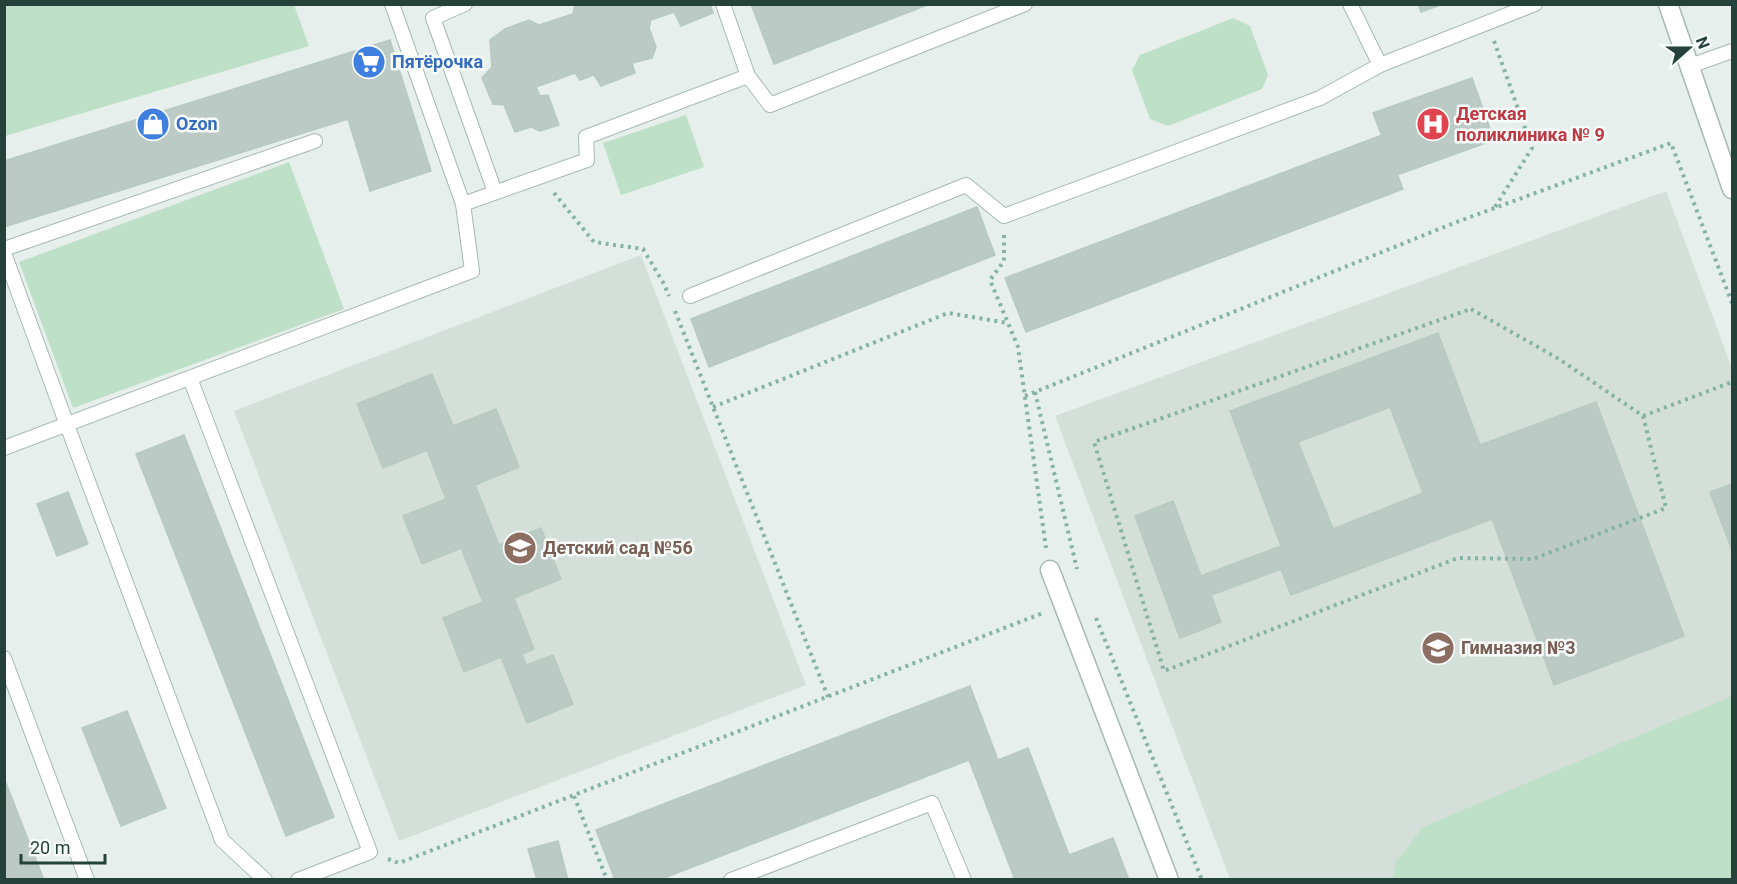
<svg xmlns="http://www.w3.org/2000/svg" width="1737" height="884" font-family="Roboto,sans-serif">
<rect width="100%" height="100%" fill="#e6efeb"/>
<g fill="#d4dfda">
<polygon points="1666,191 1732,368 1732,879 1230,879 1055,416"/>
<polygon points="641,255 806,685 399,841 234,411"/>
</g>
<g fill="#bfe0c8">
<polygon points="5,4 294,5 309,46 5,136"/>
<polygon points="1233,18 1250,26 1268,75 1262,89 1168,126 1150,119 1132,70 1140,55"/>
<polygon points="686,115 704,167 621,195 603,143"/>
<polygon points="289,162 344,309 73,408 19,262"/>
<polygon points="1732,696 1732,876 1725,880 1393,879 1395,863 1423,827"/>
</g>
<g fill="#bbcac4" stroke="#b8c9c2" stroke-width="1.5" fill-rule="evenodd">
<polygon points="575,4 622,4 634,33 649,28 656,47 652,58 632,63 635,73 601,86 594,75 580,80 575,73 536,87 540,96 548,95 559,125 540,131 531,127 515,132 504,105 493,104 482,78 492,67 490,40 505,29 529,20 539,25 573,14"/>
<polygon points="622,4 710,4 713,13 681,26 674,12 651,20 649,28 634,33"/>
<polygon points="751,4 930,4 774,64"/>
<polygon points="1418,4 1443,4 1421,12"/>
<polygon points="390,40 431,171 370,191 348,119 4,227 4,161"/>
<polygon points="1472,78 1494,140 1397,175 1373,113"/>
<polygon points="1382,135 1403,189 1026,332 1005,278"/>
<polygon points="977,207 995,255 709,367 691,319"/>
<path d="M1438,333L1480,445L1596,402L1684,636L1554,685L1492,519L1291,595L1281,569L1211,595L1221,622L1180,638L1135,516L1173,501L1201,576L1281,546L1230,411ZM1390,407L1423,493L1333,529L1298,442Z"/>
<polygon points="432,374 453,426 496,409 519,467 475,485 499,545 541,528 561,579 514,598 534,649 522,654 526,665 553,655 573,704 527,723 501,657 464,672 443,618 483,602 461,548 422,564 403,516 446,499 427,450 383,468 357,404"/>
<polygon points="184,435 334,817 286,836 136,454"/>
<polygon points="1732,484 1732,550 1710,492"/>
<polygon points="68,492 88,544 57,556 37,504"/>
<polygon points="970,686 998,760 1028,748 1069,855 1113,838 1129,880 1015,880 969,760 659,880 615,880 596,830"/>
<polygon points="127,711 166,808 121,826 82,728"/>
<polygon points="4,778 44,880 4,880"/>
<polygon points="558,841 568,880 537,880 528,849"/>
</g>
<g fill="none" stroke-linecap="round" stroke-linejoin="round">
<defs>
<g id="service">
<polyline points="465,4 433,18 495,192"/>
<polyline points="1350,4 1380,65 1535,4"/>
<polyline points="1690,66 1732,51"/>
<polyline points="748,76 770,105 1025,4"/>
<polyline points="463,204 587,160 586,137 748,76 723,4"/>
<polyline points="4,249 315,141"/>
<polyline points="4,253 67,425 222,840 265,880"/>
<polyline points="690,296 966,185 1004,216 1320,98 1380,65"/>
<polyline points="190,378 370,852 298,880"/>
<polyline points="4,448 472,271 463,204 392,4"/>
<polyline points="4,658 87,880"/>
<polyline points="731,880 932,803 964,880"/>
</g>
<g id="minor">
<polyline points="1668,4 1732,189"/>
<polyline points="1050,570 1169,880"/>
</g>
</defs>
<use href="#service" stroke="#a8b8b2" stroke-width="16"/>
<use href="#minor" stroke="#a8b8b2" stroke-width="21"/>
<g stroke="#86b3a5" stroke-width="4" stroke-dasharray="3 4.5" stroke-linecap="butt">
<polyline points="1494,41 1532,148 1495,207"/>
<polyline points="554,193 594,242 643,249 664,284 669,296"/>
<polyline points="1004,235 1004,261 990,280 1018,347 1046,548"/>
<polygon points="1471,309 1559,359 1643,416 1666,508 1533,559 1458,558 1164,671 1094,442"/>
<polyline points="675,311 828,697"/>
<polyline points="1035,392 1077,569"/>
<polyline points="1025,396 1454,223 1671,143 1732,303"/>
<polyline points="713,407 948,313 1008,323"/>
<polyline points="1643,416 1732,382"/>
<polyline points="1096,618 1202,880"/>
<polyline points="574,796 607,880"/>
<polyline points="388,859 399,863 1043,613"/>
</g>
<use href="#service" stroke="#fff" stroke-width="14"/>
<use href="#minor" stroke="#fff" stroke-width="18"/>
</g>
<defs>
<symbol id="supermarket-disc" viewBox="-11 -11 22 22"><circle r="9.5" fill="#3f7fe0" stroke="#f7fbf9"/><path d="M-6-5.5h2.5l.6 2H6L4.5 2H-2.5L-4.4-4H-6ZM-1.5 3.2a1.3 1.3 0 1 0 .1 0ZM3 3.2a1.3 1.3 0 1 0 .1 0Z" fill="#fff"/></symbol>
<symbol id="shop-disc" viewBox="-11 -11 22 22"><circle r="9.5" fill="#3f7fe0" stroke="#f7fbf9"/><path d="M-5-2.5h2.3a2.7 3.5 0 0 1 5.4 0H5L5.5 6h-11ZM-1.5-2.5h3a1.5 2.3 0 0 0-3 0Z" fill="#fff"/></symbol>
<symbol id="hospital-disc" viewBox="-11 -11 22 22"><circle r="9.5" fill="#e0444e" stroke="#f7fbf9"/><path d="M-5-5h3v3.5h4V-5h3V5h-3V1.5h-4V5h-3Z" fill="#fff"/></symbol>
<symbol id="school-disc" viewBox="-11 -11 22 22"><circle r="9.5" fill="#8d6e63" stroke="#f7fbf9"/><path d="M0-5L7-2L0 1L-7-2ZM-4 1L0 2.5L4 1V4Q0 6-4 4Z" fill="#fff"/></symbol>
</defs>
<g fill-rule="evenodd">
<use href="#supermarket-disc" x="350" y="43" width="38" height="38"/>
<use href="#shop-disc" x="134" y="105" width="38" height="38"/>
<use href="#hospital-disc" x="1414" y="105" width="38" height="38"/>
<use href="#school-disc" x="501" y="529" width="38" height="38"/>
<use href="#school-disc" x="1419" y="629" width="38" height="38"/>
</g>
<g text-anchor="middle" stroke-width="5" stroke-linejoin="round" paint-order="stroke">
<g font-size="18" font-weight="bold" fill="#366cbe" stroke="#f7fbf9" text-anchor="start">
<text x="392" y="68">Пятёрочка</text>
<text x="176" y="130">Ozon</text>
</g>
<g font-size="18" font-weight="bold" fill="#be3a42" stroke="#f7fbf9" text-anchor="start">
<text x="1456" y="120">Детская<tspan x="1456" dy="21">поликлиника № 9</tspan></text>
</g>
<g font-size="18" font-weight="bold" fill="#785e54" stroke="#f7fbf9" text-anchor="start">
<text x="543" y="554">Детский сад №56</text>
<text x="1461" y="654">Гимназия №3</text>
</g>
</g>
<rect width="1737" height="884" fill="none" stroke="#24423a" stroke-width="12"/>
<g transform="translate(1689 48) rotate(69)" stroke="#f7fbf9" stroke-width="4.5" paint-order="stroke">
<path d="M0-4.5L10 22L0 15L-10 22Z" fill="#24423a"/>
<text y="-9" font-size="16" font-weight="bold" text-anchor="middle" fill="#24423a">N</text>
</g>
<path d="M21 854v9h84v-9" fill="none" stroke="#24423a" stroke-width="3"/>
<text x="30" y="854" font-size="18" fill="#24423a" stroke="#f7fbf9" stroke-width="4.5" paint-order="stroke">20 m</text>
</svg>
